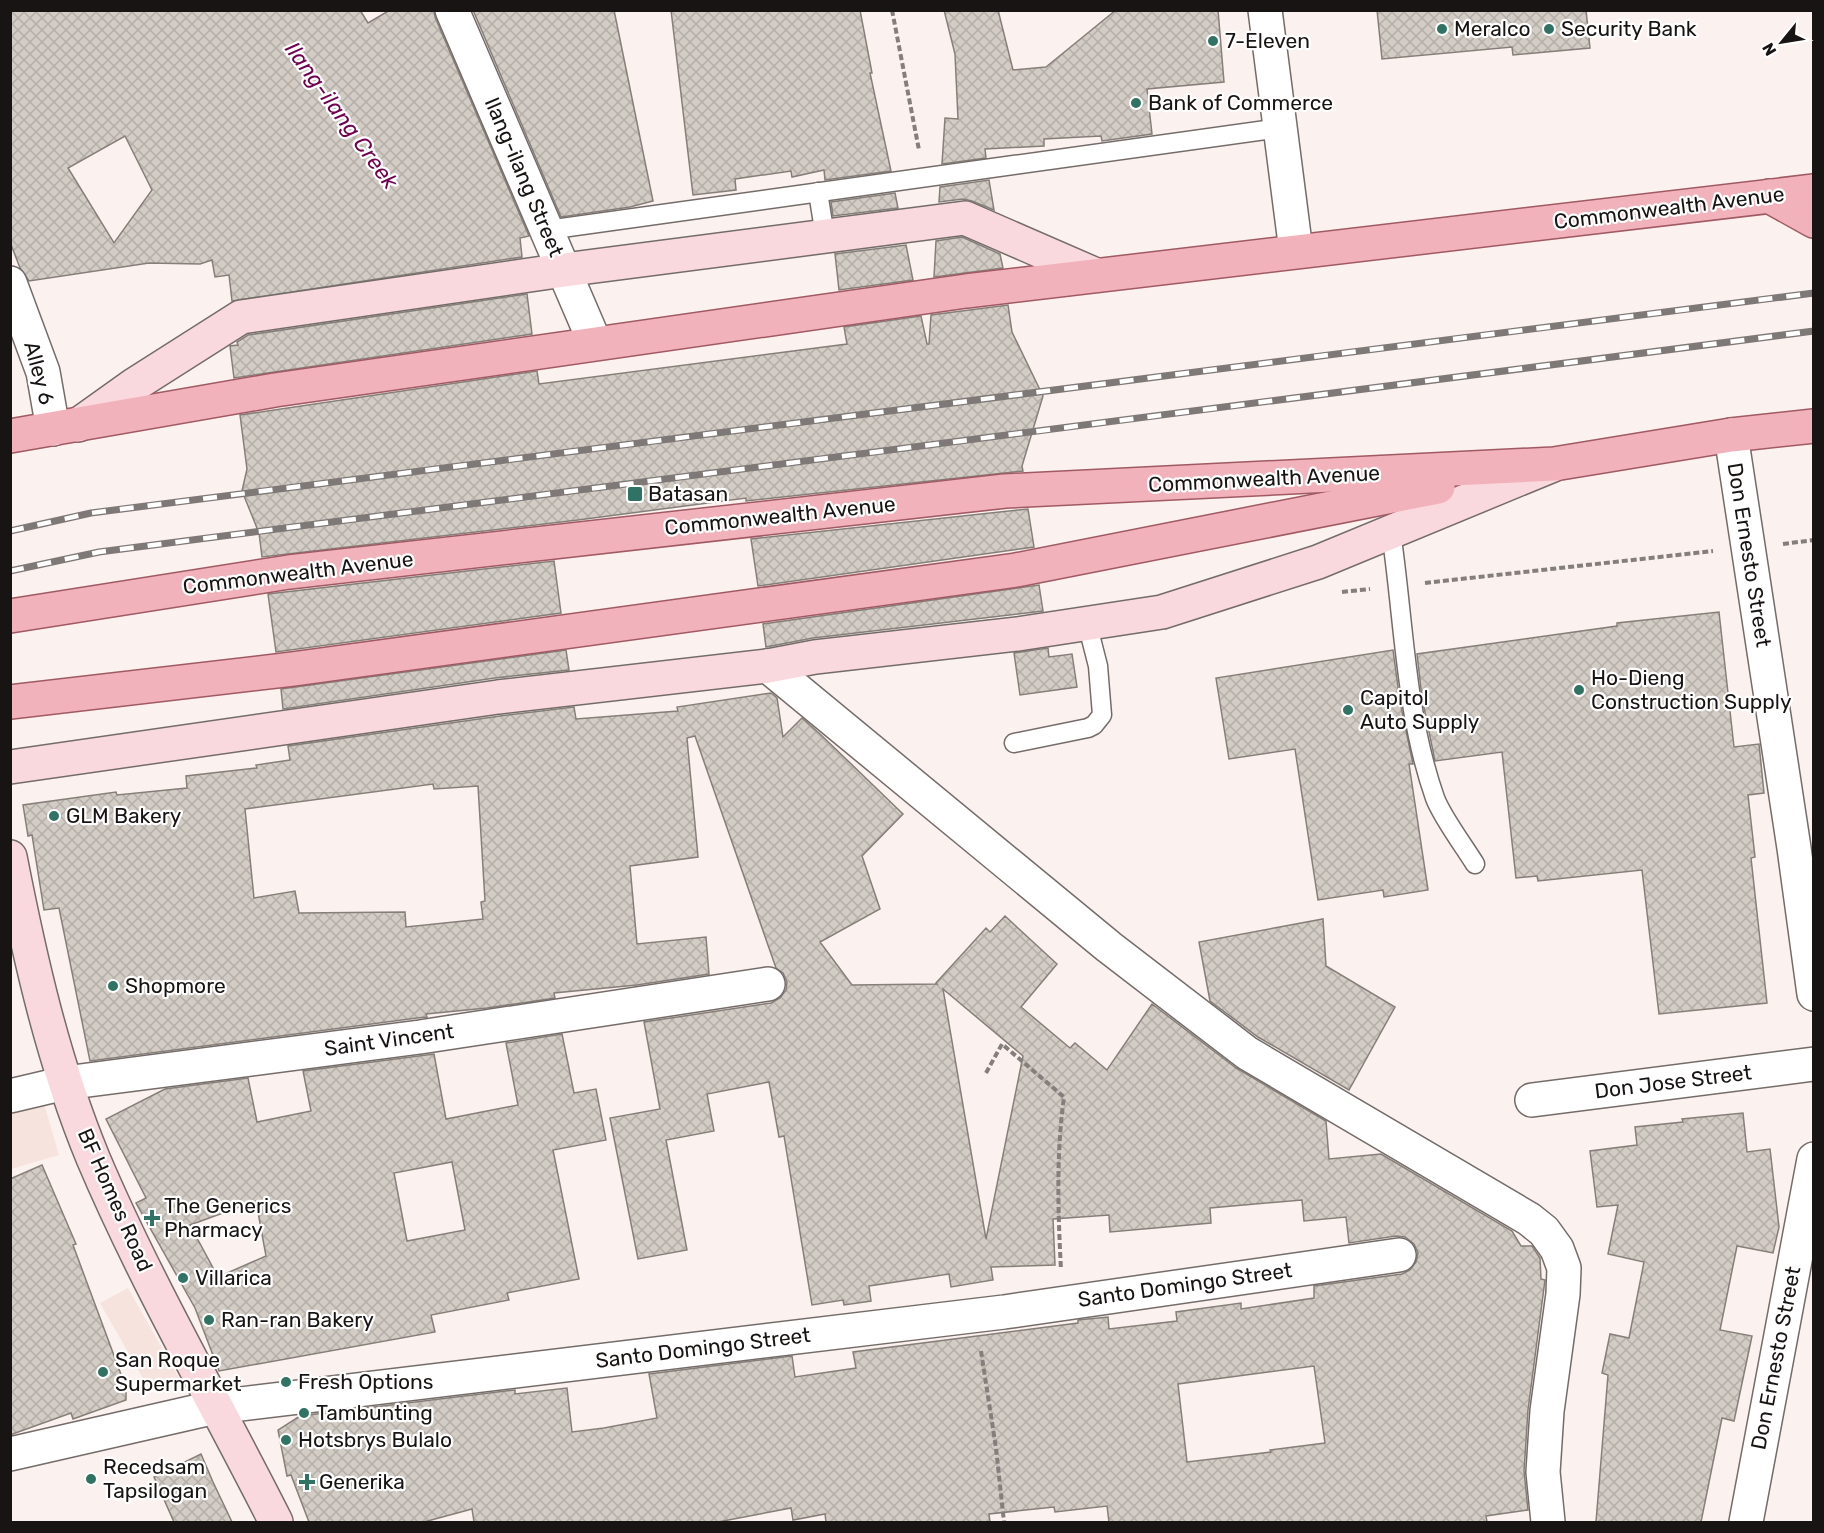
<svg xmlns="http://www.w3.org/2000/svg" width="1824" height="1533" font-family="Rubik,sans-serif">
<defs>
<pattern id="building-cross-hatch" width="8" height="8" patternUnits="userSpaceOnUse" patternTransform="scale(1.5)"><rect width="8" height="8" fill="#d3ccc5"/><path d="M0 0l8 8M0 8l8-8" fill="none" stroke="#b4aea8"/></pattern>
</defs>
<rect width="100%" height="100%" fill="#fbf1ee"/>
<g fill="#f6e3dd">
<polygon points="44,1104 59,1155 11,1169 11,1114"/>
<polygon points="128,1288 179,1378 148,1387 100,1303"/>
</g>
<g fill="url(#building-cross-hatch)" stroke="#867f79" stroke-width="1.5" fill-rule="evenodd">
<path d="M10,10H360L368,23L390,10H434L435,17L529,236L520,238L522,257L232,301L229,275L215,277L212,260L200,264L149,263L29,281L20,268L10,242ZM125,136L152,190L114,243L68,168Z"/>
<polygon points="473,10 614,10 653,201 630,207 561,217"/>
<polygon points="671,10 860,10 872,73 870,73 891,171 825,180 824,170 792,177 791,171 735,179 736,190 693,195"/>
<polygon points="944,10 998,10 1013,70 1046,67 1116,10 1218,10 1224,82 1147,89 1152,134 1102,141 1101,136 1044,139 1044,146 985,149 986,158 942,164 945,118 958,119 955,54"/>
<polygon points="1377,10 1586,10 1590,48 1513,55 1512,47 1382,59"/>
<polygon points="989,180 994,210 972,201 963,199 939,202 940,187"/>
<polygon points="895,193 898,208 833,216 831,202"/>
<polygon points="962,237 1000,254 1003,268 934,277 936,241"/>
<polygon points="906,245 913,280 839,290 835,254"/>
<polygon points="527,294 532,334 234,378 230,346 238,345 237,342 248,335"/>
<polygon points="1008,305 1012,332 1043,396 1022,466 1023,471 746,501 746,498 578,520 262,557 259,533 242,491 247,469 240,415 537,371 539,384 847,344 844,327 921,316 927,344 929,344 931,315"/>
<polygon points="1028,509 1034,547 758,586 751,539"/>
<polygon points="554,561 561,613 276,652 268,594"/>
<polygon points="1039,585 1043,611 813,638 766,647 763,624"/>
<polygon points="1719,612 1734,747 1759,744 1764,793 1748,795 1755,857 1751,858 1767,1003 1659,1014 1642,870 1538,881 1537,876 1516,878 1502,752 1435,761 1422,698 1417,654 1617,626 1617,623"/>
<polygon points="1048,648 1049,657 1072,654 1077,687 1020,695 1014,653"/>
<polygon points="566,650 569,670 495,678 283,709 281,689"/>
<polygon points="1393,650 1400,702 1413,764 1409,764 1428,890 1384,897 1383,890 1318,900 1295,749 1229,759 1216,678"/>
<path d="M771,693L777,698L783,737L802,718L820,734L903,814L862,856L880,909L820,942L852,985L937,984L936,983L986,928L990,932L1005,916L1057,964L1021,1007L1070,1048L1075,1043L1107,1070L1152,1004L1236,1068L1326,1121L1329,1159L1381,1154L1512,1231L1521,1246H1532L1540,1258L1541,1279L1545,1280L1528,1410L1524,1471L1528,1510L1486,1516L1487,1522H1109L1107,1506L1055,1512L1054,1507L989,1514L990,1522H826L825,1514L793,1520L791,1508L718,1522H474L472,1509L424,1522H309L291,1475L287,1476L278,1430L300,1416L515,1390V1394L567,1388L572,1432L604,1428L657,1418L649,1374L792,1356L795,1377L856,1368L853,1352L1078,1323V1320L1108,1317L1109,1329L1177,1321L1176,1312L1241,1303V1309L1314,1298V1286L1402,1274L1410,1270L1416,1262L1418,1253L1414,1244L1405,1237L1396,1236L1349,1243L1346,1217L1304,1221L1302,1200L1210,1208L1211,1223L1110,1232L1109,1215L1053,1219L1055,1265L991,1267L993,1280L951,1287L949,1274L869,1286L871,1301L844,1305L843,1300L812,1305L784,1136L779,1137L769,1082L707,1094L714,1131L666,1140L687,1250L638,1259L610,1118L660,1109L644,1022L771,1003L780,998L786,990L787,982L783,973L776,968L695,736L687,738L698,857L630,866L637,944L706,937L709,974L637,985L554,993L555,998L487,1008L426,1014L427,1017L417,1018L90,1061L59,908L44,910L32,835L28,836L23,805L116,792L117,795L187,788L186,776L257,768L256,765L290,760L288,746L500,716L574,707L576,719L678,711L677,707ZM433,784L434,789L478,786L485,901L481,902L483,919L406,927L405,912L299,913L295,891L254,898L245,809ZM943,989L1023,1056L986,1239ZM1314,1366L1325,1443L1270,1450L1271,1452L1187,1462L1178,1384Z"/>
<polygon points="1323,919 1326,966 1395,1007 1349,1090 1258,1037 1210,1001 1199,942"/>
<path d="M562,1034L574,1093L596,1089L606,1140L553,1150L579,1279L507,1293L509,1300L431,1315L435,1332L219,1371L195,1308L136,1203L146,1198L106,1119L165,1089L248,1078L257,1122L311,1111L303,1071L434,1054L446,1119L518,1105L506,1043ZM452,1162L465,1230L407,1241L394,1173ZM256,1201L266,1256L218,1277L190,1225Z"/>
<polygon points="1743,1113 1747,1152 1770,1149 1779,1227 1773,1253 1737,1246 1720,1330 1752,1336 1734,1421 1722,1418 1701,1522 1596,1522 1608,1375 1602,1373 1610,1334 1629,1338 1644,1262 1608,1254 1618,1205 1597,1207 1590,1151 1637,1145 1635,1127 1683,1122 1682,1119"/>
<polygon points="42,1165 76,1244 73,1245 126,1388 126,1400 73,1419 71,1413 10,1435 10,1179"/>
<polygon points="201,1454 213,1482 232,1522 174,1522 154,1477"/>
</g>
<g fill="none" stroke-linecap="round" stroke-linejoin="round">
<defs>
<g id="lane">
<polyline points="818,192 825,236"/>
<polyline points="547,230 1280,128"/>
<path d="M1391,532C1404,620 1405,713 1435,798C1442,817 1464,846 1475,864"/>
<polyline points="1014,743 1088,728 1094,725 1102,715 1098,666 1087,623"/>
</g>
<g id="street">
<polyline points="452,10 595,343"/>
<polyline points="1265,10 1296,251"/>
<polyline points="10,283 43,372 53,429"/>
<polyline points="1731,435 1794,848 1814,994"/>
<polyline points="768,666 1109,947 1247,1053 1529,1219 1544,1231 1557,1249 1564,1268 1563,1294 1547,1411 1543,1472 1548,1522"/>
<polyline points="10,1096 65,1083 420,1037 768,984"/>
<polyline points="1532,1100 1814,1064"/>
<polyline points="10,1454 216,1407 1004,1312 1399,1255"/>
<polyline points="1746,1522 1814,1159"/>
</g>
<g id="secondary">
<polyline points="78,425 134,385 241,317 564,270 965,218 1096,275"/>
<polyline points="10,767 498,697 768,666 815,657 1018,634 1162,612 1318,562 1553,465"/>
<path d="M10,857C30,959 53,1061 93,1158C146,1283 215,1401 276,1522"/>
</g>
<g id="primary">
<polyline points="1769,196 1814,221"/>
<polyline points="10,436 275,390 966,291 1814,191"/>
<polyline points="10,616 289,572 1005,491 1554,464 1731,435 1814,426"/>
<polyline points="10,702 293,669 1016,570 1438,487"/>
</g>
</defs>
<use href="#lane" stroke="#746c69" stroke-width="21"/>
<use href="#street" stroke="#746c69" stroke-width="36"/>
<use href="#secondary" stroke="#746c69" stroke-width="36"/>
<use href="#primary" stroke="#a05a63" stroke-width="36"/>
<g stroke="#847e7c" stroke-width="4" stroke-dasharray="6 3" stroke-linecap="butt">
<polyline points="892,10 919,150"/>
<polyline points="1783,544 1814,540"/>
<polyline points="1425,583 1713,551"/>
<polyline points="1342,592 1370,589"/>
<path d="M986,1073L1002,1044L1064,1097C1056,1155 1058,1212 1061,1270"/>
<polyline points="981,1351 996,1448 1004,1522"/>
</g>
<use href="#lane" stroke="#fff" stroke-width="18"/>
<use href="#street" stroke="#fff" stroke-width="33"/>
<use href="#secondary" stroke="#f9d9dd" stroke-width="33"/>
<use href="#primary" stroke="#f2b2bb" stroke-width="33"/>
<defs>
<g id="rail">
<polyline points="10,531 91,513 1814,293"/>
<polyline points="10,571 99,552 1814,331"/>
</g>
</defs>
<use href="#rail" stroke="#7e7876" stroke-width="7"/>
<use href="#rail" stroke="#fff" stroke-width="4.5" stroke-dasharray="14" stroke-linecap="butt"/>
</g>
<g fill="#307263" stroke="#fff" stroke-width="2">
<circle cx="1442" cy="29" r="6"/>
<circle cx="1549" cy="29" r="6"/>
<circle cx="1213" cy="41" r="6"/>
<circle cx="1136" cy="103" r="6"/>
<rect x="627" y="486" width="16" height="16" rx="3"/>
<circle cx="1579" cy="690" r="6"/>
<circle cx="1348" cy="710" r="6"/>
<circle cx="54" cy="816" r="6"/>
<circle cx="113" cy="986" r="6"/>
<path d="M149 1209h6v6h6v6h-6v6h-6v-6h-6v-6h6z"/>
<circle cx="183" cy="1278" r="6"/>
<circle cx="209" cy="1320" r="6"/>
<circle cx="103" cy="1372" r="6"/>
<circle cx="286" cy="1382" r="6"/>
<circle cx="304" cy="1413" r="6"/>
<circle cx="286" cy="1440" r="6"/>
<circle cx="91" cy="1479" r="6"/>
<path d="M304 1473h6v6h6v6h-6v6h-6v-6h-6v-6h6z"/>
</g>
<g text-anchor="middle" stroke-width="4.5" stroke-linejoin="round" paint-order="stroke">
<g font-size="21" fill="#171413" stroke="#fff" text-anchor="start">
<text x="1454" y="36">Meralco</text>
<text x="1561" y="36">Security Bank</text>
<text x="1225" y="48">7-Eleven</text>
<text x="1148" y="110">Bank of Commerce</text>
<text x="648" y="501">Batasan</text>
<text x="1591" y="685">Ho-Dieng<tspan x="1591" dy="24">Construction Supply</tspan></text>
<text x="1360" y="705">Capitol<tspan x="1360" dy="24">Auto Supply</tspan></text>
<text x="66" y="823">GLM Bakery</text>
<text x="125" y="993">Shopmore</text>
<text x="164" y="1213">The Generics<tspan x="164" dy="24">Pharmacy</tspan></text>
<text x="195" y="1285">Villarica</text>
<text x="221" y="1327">Ran-ran Bakery</text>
<text x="115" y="1367">San Roque<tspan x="115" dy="24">Supermarket</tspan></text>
<text x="298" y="1389">Fresh Options</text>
<text x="316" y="1420">Tambunting</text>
<text x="298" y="1447">Hotsbrys Bulalo</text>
<text x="103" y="1474">Recedsam<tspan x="103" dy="24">Tapsilogan</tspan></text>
<text x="319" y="1489">Generika</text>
</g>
<g font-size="21" fill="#171413" stroke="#fff">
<text transform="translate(524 177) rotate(67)" y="7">Ilang-ilang Street</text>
<text transform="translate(1669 208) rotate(-7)" y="7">Commonwealth Avenue</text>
<text transform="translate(39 373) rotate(75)" y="7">Alley 6</text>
<text transform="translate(1264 479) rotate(-3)" y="7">Commonwealth Avenue</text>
<text transform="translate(780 516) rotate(-6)" y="7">Commonwealth Avenue</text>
<text transform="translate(1749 555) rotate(81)" y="7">Don Ernesto Street</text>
<text transform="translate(298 573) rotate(-7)" y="7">Commonwealth Avenue</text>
<text transform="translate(389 1040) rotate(-8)" y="7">Saint Vincent</text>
<text transform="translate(1673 1082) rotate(-7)" y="7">Don Jose Street</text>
<text transform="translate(115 1200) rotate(66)" y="7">BF Homes Road</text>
<text transform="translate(1185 1285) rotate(-8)" y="7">Santo Domingo Street</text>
<text transform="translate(703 1348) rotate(-7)" y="7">Santo Domingo Street</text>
<text transform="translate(1776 1358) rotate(-79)" y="7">Don Ernesto Street</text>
</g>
<g font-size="22" font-style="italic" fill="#710050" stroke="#fff">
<text transform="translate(342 115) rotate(54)" y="8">Ilang-ilang Creek</text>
</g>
</g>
<rect width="1824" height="1533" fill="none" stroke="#171413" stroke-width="24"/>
<g transform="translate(1782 42) rotate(240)" stroke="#ffffff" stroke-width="4.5" paint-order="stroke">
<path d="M0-4.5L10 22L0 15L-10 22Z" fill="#171413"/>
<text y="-9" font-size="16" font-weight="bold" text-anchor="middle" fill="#171413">N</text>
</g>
</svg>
